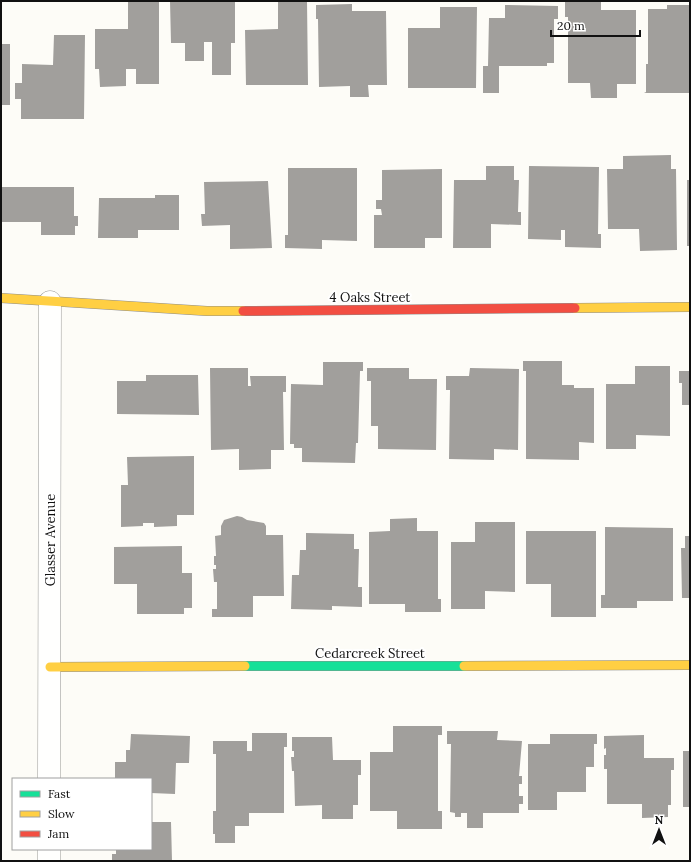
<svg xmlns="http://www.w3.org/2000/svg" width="691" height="862" font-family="Lora,serif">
<rect width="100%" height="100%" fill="#fdfcf7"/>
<g fill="#a19f9c">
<polygon points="128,1 159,1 159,84 136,84 136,69 126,69 126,86 100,87 99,69 95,69 95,29 128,29"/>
<polygon points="170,1 235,1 235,43 231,43 231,75 212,75 212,42 204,42 204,61 185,61 185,43 171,43"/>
<polygon points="278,1 307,1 308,85 246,85 245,30 278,29"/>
<polygon points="565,2 601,2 601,10 636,10 636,84 617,84 617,98 591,98 590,83 568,83 568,17 565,17"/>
<polygon points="352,4 352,11 386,11 387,85 368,85 369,97 350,97 350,86 319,87 318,19 316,19 316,5"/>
<polygon points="505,5 558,6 558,19 554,19 554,63 547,63 547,66 499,66 499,93 483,93 483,66 488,66 489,18 505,18"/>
<polygon points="667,5 690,5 690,93 644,93 646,92 646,64 648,64 648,9 667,9"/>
<polygon points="440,7 477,7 476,88 408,88 408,28 440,28"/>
<polygon points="54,35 85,35 84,119 21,119 21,99 15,99 15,83 22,83 22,64 53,65"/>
<rect x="1" y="44" width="9" height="61"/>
<polygon points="671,155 671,169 676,169 677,250 640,251 639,229 608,229 607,169 623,169 623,156"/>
<polygon points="486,166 514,166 514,180 519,180 518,212 521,212 521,225 491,224 491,248 453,248 454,180 486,180"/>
<polygon points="529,166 599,167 598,234 601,234 601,248 565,247 565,230 561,230 561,240 528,239"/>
<polygon points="288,168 357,168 357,241 322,240 322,249 285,248 285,235 288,235"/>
<polygon points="442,169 442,238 425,238 425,248 374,248 374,215 382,215 381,209 376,209 376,200 382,200 382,170"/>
<rect x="687" y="180" width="3" height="66"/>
<polygon points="268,181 272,248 230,249 230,225 202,226 201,214 205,214 204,182"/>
<polygon points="1,187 74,187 74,216 78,216 78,226 75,226 75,235 41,235 41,222 1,222"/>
<polygon points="155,195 179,195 179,230 138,230 138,238 98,238 99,198 155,198"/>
<polygon points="523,361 562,361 562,385 574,385 574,388 594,388 594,443 579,442 579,460 526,459 526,371 523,371"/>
<polygon points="323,362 363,362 363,371 360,371 358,443 356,443 355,463 302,462 302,448 294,448 294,444 290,444 291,384 323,385"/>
<polygon points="635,366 670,366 670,436 636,435 636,449 606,449 606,384 635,384"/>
<polygon points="210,368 248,368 248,386 251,386 250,376 286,376 286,392 283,392 284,450 271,450 271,469 239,470 239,449 211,450"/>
<polygon points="367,368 409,368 409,379 437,379 436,450 378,449 378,426 371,426 371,381 367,381"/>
<polygon points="470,368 519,369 518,450 494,449 494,460 449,459 450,390 446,390 446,376 469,376"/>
<polygon points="679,371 690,371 690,405 682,405 682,383 679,383"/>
<polygon points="146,375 198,375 199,415 117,414 117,381 146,381"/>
<polygon points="194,456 194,515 177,515 177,526 154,527 154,523 143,523 143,526 121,527 121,485 128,485 127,457"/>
<polygon points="237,516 242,517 247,520 264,523 266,526 266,535 283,535 284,596 253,596 253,617 212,617 212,609 217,609 217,582 214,582 213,569 216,569 216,565 214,565 214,556 216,556 215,536 221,535 221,526 224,520"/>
<polygon points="417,518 417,531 438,531 438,599 441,599 441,612 405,612 405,604 369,604 369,532 390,531 390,519"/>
<polygon points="475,522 515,522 515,592 485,591 485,609 451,609 451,542 475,542"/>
<polygon points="605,527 673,528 673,601 637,601 637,608 601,608 601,595 605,595"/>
<polygon points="526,531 596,531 596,617 551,617 551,584 526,584"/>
<polygon points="306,533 354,534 354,549 359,549 358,587 362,587 362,607 332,606 332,610 291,609 292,575 299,575 300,550 306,550"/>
<polygon points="685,536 690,536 690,598 682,598 681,548 685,548"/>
<polygon points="182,546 182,573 192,573 192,608 184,608 184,614 137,614 137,584 114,584 114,547"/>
<polygon points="393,726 442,726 442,735 438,735 438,811 442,811 442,829 397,829 397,811 370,811 370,752 393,752"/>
<polygon points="447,731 498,731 497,740 522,741 519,776 522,776 522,784 519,784 519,796 523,796 523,804 519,804 519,813 483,813 483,828 467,828 467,813 461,813 461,817 455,817 455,813 450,812 451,744 447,744"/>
<polygon points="252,733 287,733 287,747 284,747 284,813 249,813 249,826 235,826 235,843 215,843 215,834 213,834 213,811 216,811 216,754 213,754 213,741 247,741 247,751 252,751"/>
<polygon points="131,734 190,736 189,763 176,763 175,794 151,793 151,779 115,779 115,762 126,762 126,750 130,750"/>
<polygon points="550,734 597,734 597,744 594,744 594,767 586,767 586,792 557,792 557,810 528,810 528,744 550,744"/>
<polygon points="644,735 644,758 674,758 674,770 671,770 671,805 668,805 668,817 642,818 642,804 607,804 607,769 604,769 604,755 606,755 606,748 604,749 604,736"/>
<polygon points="292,737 332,737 333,760 361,760 361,775 358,775 358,805 353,805 353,819 322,819 322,805 295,806 294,771 292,771 291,757 294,757 294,751 292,751"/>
<rect x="683" y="751" width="7" height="56"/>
<polygon points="151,822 171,822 172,861 112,861 112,854 116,854 116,849 151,849"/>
</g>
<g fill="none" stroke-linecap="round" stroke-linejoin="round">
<defs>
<g id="street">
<polyline points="49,779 50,302"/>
<polyline points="49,861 49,849"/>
</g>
<polyline id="fast" points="245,666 464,666"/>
<g id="slow">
<polyline points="1,298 207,311 243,311"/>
<polyline points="575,308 690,307"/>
<polyline points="464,666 690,665"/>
<polyline points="50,667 245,666"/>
</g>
<polyline id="jam" points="243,311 575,308"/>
</defs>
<use href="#street" stroke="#979795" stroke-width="23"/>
<use href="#fast" stroke="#8e8d8b" stroke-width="10"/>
<use href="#slow" stroke="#8e8d8b" stroke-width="10"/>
<use href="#jam" stroke="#8e8d8b" stroke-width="10"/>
<use href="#street" stroke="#fffffe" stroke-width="22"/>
<use href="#fast" stroke="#16e098" stroke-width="9"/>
<use href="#slow" stroke="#ffcf43" stroke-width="9"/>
<use href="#jam" stroke="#f24e42" stroke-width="9"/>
</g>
<g text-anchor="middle" stroke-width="4" stroke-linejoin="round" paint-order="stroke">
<g font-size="13" fill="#111" stroke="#fff">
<text x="370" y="302">4 Oaks Street</text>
<text transform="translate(50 540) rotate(-90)" y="5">Glasser Avenue</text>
<text x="370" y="658">Cedarcreek Street</text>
</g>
</g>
<rect width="691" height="862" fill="none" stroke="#111111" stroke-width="4"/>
<rect x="12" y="778" width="140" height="72" fill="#ffffff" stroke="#a0a0a0"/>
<rect x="20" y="791" width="20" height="6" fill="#16e098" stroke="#a0a0a0"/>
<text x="48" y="798" font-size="12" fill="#111111">Fast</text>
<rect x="20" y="811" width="20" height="6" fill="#ffcf43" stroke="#a0a0a0"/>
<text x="48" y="818" font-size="12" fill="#111111">Slow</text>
<rect x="20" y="831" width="20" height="6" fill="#f24e42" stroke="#a0a0a0"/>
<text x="48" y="838" font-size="12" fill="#111111">Jam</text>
<g transform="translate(659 830)" stroke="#ffffff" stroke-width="3" paint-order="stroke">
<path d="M0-3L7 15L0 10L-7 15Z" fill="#111111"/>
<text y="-6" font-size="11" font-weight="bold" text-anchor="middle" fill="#111111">N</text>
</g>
<path d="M551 30v6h89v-6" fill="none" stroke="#111111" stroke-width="2"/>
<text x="557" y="30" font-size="12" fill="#111111" stroke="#ffffff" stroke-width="3" paint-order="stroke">20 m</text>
</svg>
